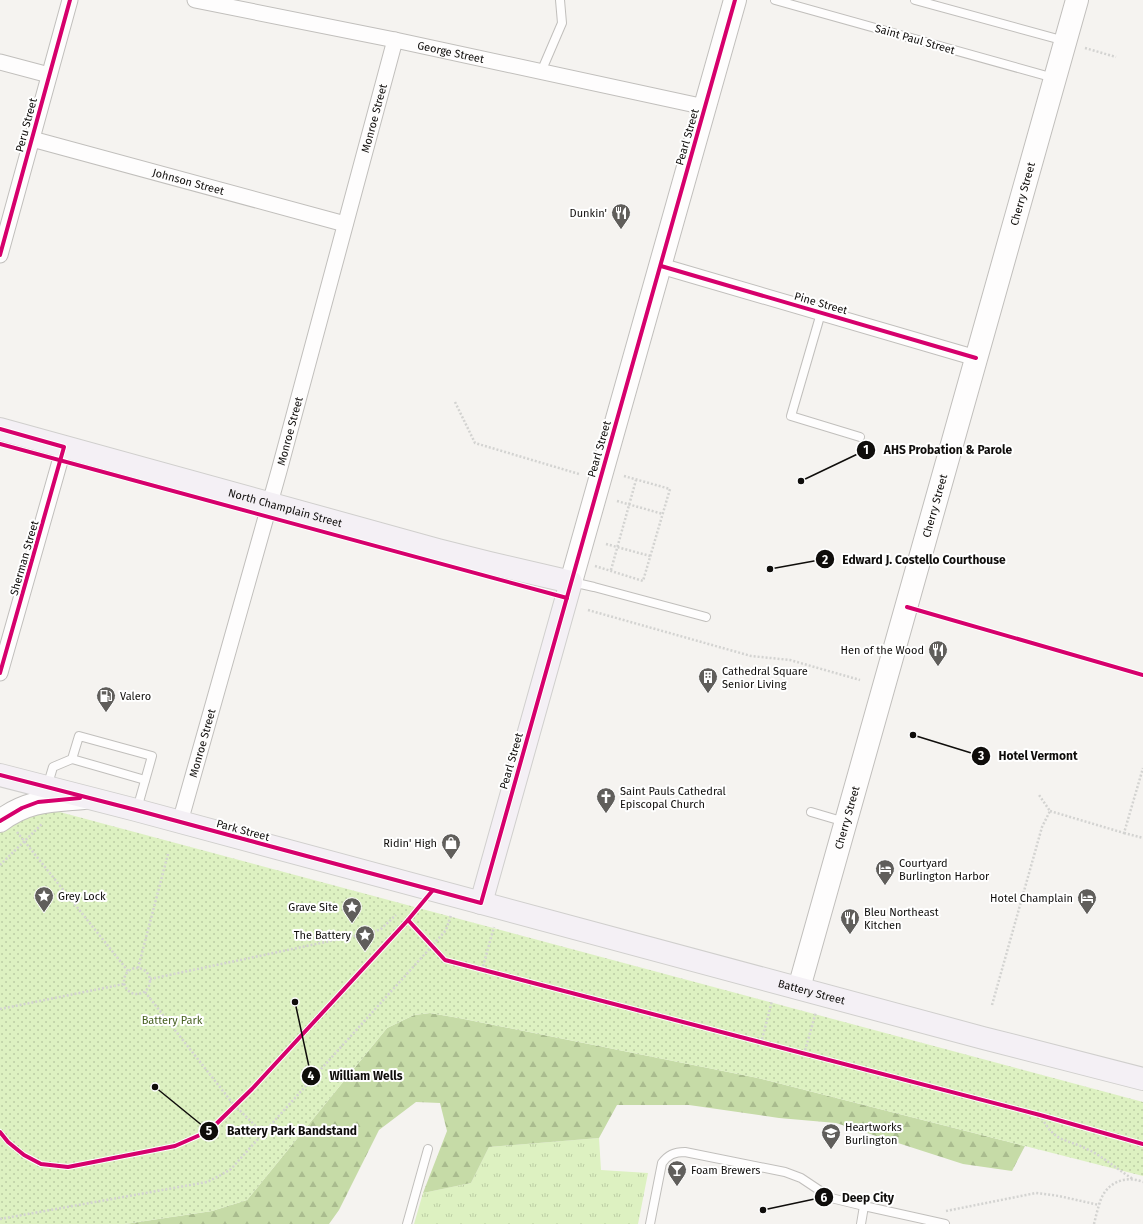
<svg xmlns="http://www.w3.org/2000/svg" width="1143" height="1224" font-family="'Fira Sans',sans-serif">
<defs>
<pattern id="grass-tufts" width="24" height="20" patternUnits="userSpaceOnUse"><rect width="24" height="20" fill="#ddf1c1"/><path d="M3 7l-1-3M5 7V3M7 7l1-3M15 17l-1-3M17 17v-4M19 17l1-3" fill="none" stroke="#bccda4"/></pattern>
<pattern id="forest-firs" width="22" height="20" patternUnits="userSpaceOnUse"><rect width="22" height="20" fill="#c6dba7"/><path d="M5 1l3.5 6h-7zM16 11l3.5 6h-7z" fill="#a9bb8e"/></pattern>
<pattern id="park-dots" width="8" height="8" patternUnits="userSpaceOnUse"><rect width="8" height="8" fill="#ddf1c1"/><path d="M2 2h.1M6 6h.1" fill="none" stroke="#bccda4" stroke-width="1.8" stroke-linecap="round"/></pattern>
</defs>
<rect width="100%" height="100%" fill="#f5f3f0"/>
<polygon fill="url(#grass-tufts)" points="599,1138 601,1170 648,1173 638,1224 414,1224 423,1193 471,1183 489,1147"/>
<polygon fill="url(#forest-firs)" points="430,1013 459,1018 758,1078 1025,1146 1012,1171 963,1164 836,1123 779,1118 689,1105 617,1105 599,1138 489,1147 471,1183 423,1193 447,1131 440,1103 416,1102 379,1130 339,1210 329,1224 125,1224 212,1211 247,1200 387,1028 414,1015"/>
<polygon fill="url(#park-dots)" points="56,811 1143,1102 1143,1176 758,1078 459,1018 430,1013 414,1015 387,1028 247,1200 212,1211 125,1224 0,1224 0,829 20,816"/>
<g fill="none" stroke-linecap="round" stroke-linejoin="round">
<defs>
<g id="lane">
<polyline points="775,0 1054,78"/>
<polyline points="915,0 1065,41"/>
<polyline points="541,72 562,23 560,0"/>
<polyline points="821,313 791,416 860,437"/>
<polyline points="572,582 594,587 706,617"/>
<polyline points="72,759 145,780"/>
<polyline points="47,787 53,767 72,759 79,736 152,756 137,809"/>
<polyline points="811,812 845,822"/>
<polyline points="407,1224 428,1149"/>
<path d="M650,1224L662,1163C668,1155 674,1152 685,1152L785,1172L801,1178L831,1198L864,1206"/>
<polyline points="861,1224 864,1206 945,1224"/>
</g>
<g id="street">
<path id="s1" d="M195,0L395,40L705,107"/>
<polyline points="0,62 49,75"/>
<path id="s2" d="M32,139L345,224"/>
<polyline points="0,255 70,0"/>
<polyline points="661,266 976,358"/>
<polyline points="0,673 64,447"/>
<path id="s3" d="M180,822L279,471L395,40"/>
</g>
<g id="secondary">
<polyline points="571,582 735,0"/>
<path d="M0,821C28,800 51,801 84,798"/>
<path id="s4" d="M799,988L1077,0"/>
</g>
<g id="primary">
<path id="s5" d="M0,429L438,550L489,563L571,582L481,903"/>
<path id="s6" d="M0,775L136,810L983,1038L1143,1079"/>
</g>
</defs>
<use href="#lane" stroke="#c1bfbc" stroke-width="10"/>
<use href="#street" stroke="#c1bfbc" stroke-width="17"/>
<use href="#secondary" stroke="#c1bfbc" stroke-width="24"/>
<use href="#primary" stroke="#d0cfcd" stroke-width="24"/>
<g stroke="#d3d3d1" stroke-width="2.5" stroke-dasharray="2 2" stroke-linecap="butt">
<polyline points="1085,48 1116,57"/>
<polyline points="455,402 475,443 579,474"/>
<polyline points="617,501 663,514"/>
<polyline points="606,544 650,556"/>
<polyline points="595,566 643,581 670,489 624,476"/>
<polyline points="611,570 636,480"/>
<polyline points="588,610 751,656 790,660 860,680"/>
<polyline points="1050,811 1124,833 1143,768"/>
<polyline points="17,832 128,971"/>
<polyline points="1124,833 1143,838"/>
<polyline points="0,865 43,823"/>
<polyline points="408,920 445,960 1040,1115 1143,1144"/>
<circle cx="137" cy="981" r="13"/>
<polyline points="138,968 168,854"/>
<polyline points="482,970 494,927"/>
<polyline points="150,979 373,932 381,929 396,915"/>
<polyline points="145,992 234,1105 264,1134"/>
<polyline points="992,1005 1042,827 1050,811 1039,795"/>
<polyline points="0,1009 124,984"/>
<polyline points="761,1043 772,1001"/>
<polyline points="804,1054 816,1012"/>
<path d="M1040,1115C1056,1144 1063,1137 1089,1150C1105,1158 1118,1170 1133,1179"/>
<polyline points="946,1211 1036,1193 1059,1196 1099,1205"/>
<polyline points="0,1219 207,1182 221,1175 231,1169 432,946 446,930 451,915"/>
<path d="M1094,1224C1096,1216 1098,1207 1101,1199C1108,1182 1126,1175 1143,1182"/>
</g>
<use href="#lane" stroke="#fefdfd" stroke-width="8"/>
<use href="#street" stroke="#fefdfd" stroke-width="15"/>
<use href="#secondary" stroke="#fefdfd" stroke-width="22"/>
<use href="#primary" stroke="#f4f0f5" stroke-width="22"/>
<defs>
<g id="cycleway">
<polyline points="0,255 70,0"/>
<polyline points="661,266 976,358"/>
<polyline points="0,429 64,447 0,673"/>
<polyline points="0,444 567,598"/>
<polyline points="907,607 1143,675"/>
<polyline points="0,775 136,810 481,903 735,0"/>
<polyline points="0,821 22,808 38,802 80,798"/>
<polyline points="408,920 445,960 1040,1115 1143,1144"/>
<polyline points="0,1132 8,1142 24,1155 41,1164 68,1167 175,1146 209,1131 252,1089 408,920 433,890"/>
</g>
</defs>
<use href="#cycleway" stroke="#fff" stroke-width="6"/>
<use href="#cycleway" stroke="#d6006c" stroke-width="4"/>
</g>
<defs>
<symbol id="restaurant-pin" viewBox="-11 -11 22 30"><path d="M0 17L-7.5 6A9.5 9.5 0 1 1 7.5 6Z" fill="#605e5b" stroke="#fff"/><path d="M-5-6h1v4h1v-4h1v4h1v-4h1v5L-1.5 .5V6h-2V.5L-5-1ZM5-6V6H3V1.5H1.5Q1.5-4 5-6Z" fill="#fff"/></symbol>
<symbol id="building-pin" viewBox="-11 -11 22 30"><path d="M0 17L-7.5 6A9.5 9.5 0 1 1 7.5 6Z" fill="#605e5b" stroke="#fff"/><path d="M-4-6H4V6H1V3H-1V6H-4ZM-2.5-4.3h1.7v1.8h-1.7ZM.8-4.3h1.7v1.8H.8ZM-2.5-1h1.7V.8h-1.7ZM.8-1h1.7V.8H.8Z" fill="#fff"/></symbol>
<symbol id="fuel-pin" viewBox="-11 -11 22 30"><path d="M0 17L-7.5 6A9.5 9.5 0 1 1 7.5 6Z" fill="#605e5b" stroke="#fff"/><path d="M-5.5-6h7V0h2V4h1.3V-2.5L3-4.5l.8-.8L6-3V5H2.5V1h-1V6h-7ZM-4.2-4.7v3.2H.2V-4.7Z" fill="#fff"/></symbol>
<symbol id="church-pin" viewBox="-11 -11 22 30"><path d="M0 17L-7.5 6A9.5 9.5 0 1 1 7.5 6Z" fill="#605e5b" stroke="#fff"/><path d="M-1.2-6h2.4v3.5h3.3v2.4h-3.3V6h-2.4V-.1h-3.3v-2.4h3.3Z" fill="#fff"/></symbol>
<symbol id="shop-pin" viewBox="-11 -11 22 30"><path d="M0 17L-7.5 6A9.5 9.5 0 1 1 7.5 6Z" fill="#605e5b" stroke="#fff"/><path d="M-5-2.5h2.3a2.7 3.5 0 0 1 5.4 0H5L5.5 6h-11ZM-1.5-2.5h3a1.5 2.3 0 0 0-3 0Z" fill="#fff"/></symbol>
<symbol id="hotel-pin" viewBox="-11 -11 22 30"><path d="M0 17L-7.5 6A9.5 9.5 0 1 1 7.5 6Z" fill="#605e5b" stroke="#fff"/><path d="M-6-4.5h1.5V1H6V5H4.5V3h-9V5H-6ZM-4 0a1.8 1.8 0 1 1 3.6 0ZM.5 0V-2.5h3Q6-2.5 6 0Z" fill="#fff"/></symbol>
<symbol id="sight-pin" viewBox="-11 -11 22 30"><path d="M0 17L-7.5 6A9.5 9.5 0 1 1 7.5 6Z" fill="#605e5b" stroke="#fff"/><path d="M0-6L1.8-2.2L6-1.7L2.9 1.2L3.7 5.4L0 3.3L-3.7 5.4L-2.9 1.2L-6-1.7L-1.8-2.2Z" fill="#fff"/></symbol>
<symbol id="school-pin" viewBox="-11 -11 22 30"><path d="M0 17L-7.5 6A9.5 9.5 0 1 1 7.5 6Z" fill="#605e5b" stroke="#fff"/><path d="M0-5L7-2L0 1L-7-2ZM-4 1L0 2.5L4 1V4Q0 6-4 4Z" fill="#fff"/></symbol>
<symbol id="bar-pin" viewBox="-11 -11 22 30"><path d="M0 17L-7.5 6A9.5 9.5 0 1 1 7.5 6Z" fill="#605e5b" stroke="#fff"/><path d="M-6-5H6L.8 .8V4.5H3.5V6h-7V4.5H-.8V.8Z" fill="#fff"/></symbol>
</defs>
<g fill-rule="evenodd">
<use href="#restaurant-pin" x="610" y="202" width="22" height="30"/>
<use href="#restaurant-pin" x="927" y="639" width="22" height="30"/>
<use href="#building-pin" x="697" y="666" width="22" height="30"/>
<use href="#fuel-pin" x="95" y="685" width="22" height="30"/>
<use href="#church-pin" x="595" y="786" width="22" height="30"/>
<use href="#shop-pin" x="440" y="832" width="22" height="30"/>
<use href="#hotel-pin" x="874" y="858" width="22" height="30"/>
<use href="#sight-pin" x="33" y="885" width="22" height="30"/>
<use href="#hotel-pin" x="1076" y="887" width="22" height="30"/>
<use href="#sight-pin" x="341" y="896" width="22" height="30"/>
<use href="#restaurant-pin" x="839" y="907" width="22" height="30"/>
<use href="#sight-pin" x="354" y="924" width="22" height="30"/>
<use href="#school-pin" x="820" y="1122" width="22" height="30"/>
<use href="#bar-pin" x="666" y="1159" width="22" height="30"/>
</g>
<g text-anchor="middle" stroke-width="4" stroke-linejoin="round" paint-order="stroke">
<g font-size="11" fill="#0f0d0b" stroke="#fff">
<text transform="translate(915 39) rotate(16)" y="4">Saint Paul Street</text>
<text dy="4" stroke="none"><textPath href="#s1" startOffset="261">George Street</textPath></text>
<text dy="4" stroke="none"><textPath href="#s3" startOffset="730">Monroe Street</textPath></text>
<text transform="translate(26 125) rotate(-75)" y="4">Peru Street</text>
<text transform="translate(687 137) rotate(-74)" y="4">Pearl Street</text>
<text dy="4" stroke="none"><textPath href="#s2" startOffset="162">Johnson Street</textPath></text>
<text dy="4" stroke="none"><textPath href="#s4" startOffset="825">Cherry Street</textPath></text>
<text transform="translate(821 303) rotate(16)" y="4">Pine Street</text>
<text dy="4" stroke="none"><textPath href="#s3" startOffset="406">Monroe Street</textPath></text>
<text transform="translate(599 449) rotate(-74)" y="4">Pearl Street</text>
<text dy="4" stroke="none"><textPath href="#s4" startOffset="501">Cherry Street</textPath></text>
<text dy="4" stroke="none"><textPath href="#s5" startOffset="296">North Champlain Street</textPath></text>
<text transform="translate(24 558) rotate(-74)" y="4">Sherman Street</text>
<text dy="4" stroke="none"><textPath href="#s3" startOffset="82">Monroe Street</textPath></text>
<text transform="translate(511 761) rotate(-74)" y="4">Pearl Street</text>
<text dy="4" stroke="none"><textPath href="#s4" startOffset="177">Cherry Street</textPath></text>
<text transform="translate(243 830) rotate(15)" y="4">Park Street</text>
<text dy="4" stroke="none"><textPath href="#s6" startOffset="840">Battery Street</textPath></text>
</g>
<g font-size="11" fill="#0f0d0b" stroke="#fff" text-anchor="start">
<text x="607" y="217" text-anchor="end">Dunkin'</text>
<text x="924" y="654" text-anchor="end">Hen of the Wood</text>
<text x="722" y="675">Cathedral Square<tspan x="722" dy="13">Senior Living</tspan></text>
<text x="120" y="700">Valero</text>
<text x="620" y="795">Saint Pauls Cathedral<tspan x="620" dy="13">Episcopal Church</tspan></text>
<text x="437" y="847" text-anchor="end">Ridin' High</text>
<text x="899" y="867">Courtyard<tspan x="899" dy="13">Burlington Harbor</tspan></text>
<text x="58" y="900">Grey Lock</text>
<text x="1073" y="902" text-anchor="end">Hotel Champlain</text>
<text x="338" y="911" text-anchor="end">Grave Site</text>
<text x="864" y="916">Bleu Northeast<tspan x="864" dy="13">Kitchen</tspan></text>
<text x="351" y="939" text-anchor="end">The Battery</text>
<text x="845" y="1131">Heartworks<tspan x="845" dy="13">Burlington</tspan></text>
<text x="691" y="1174">Foam Brewers</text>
</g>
<g font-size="11" fill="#486122" stroke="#fff">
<text x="172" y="1024">Battery Park</text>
</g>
</g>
<path fill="none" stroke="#0f0d0b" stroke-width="1.5" d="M801 481L866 450M770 569L825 559M913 735L981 756M295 1002L311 1076M155 1087L209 1131M763 1210L824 1197"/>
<g fill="#0f0d0b" stroke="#fff" stroke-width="1.5">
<circle cx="801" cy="481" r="4"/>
<circle cx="770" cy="569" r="4"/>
<circle cx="913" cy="735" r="4"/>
<circle cx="295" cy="1002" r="4"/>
<circle cx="155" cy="1087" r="4"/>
<circle cx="763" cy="1210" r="4"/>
<circle cx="866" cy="450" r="10"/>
<circle cx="825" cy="559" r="10"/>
<circle cx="981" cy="756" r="10"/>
<circle cx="311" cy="1076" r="10"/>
<circle cx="209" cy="1131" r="10"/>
<circle cx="824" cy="1197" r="10"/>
</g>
<g font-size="12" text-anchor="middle" font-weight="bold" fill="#fff">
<text x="866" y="454">1</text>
<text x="825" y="564">2</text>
<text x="981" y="760">3</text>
<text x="311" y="1080">4</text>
<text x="209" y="1135">5</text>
<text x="824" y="1202">6</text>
</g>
<g font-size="12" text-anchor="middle" font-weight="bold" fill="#0f0d0b" stroke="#fff" stroke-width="4" stroke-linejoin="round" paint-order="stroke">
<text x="948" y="454">AHS Probation &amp; Parole</text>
<text x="924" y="564">Edward J. Costello Courthouse</text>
<text x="1038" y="760">Hotel Vermont</text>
<text x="366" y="1080">William Wells</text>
<text x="292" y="1135">Battery Park Bandstand</text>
<text x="868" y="1202">Deep City</text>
</g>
</svg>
